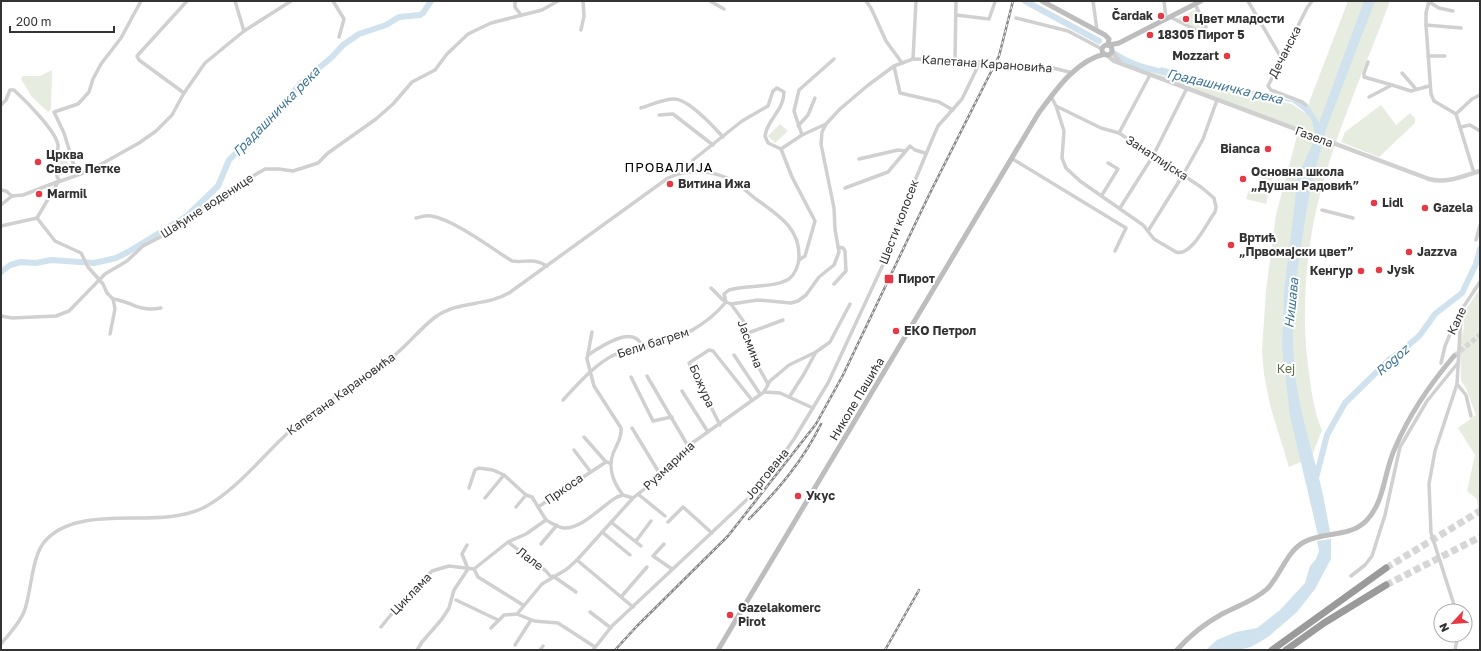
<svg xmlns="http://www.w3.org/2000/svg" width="1481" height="651" font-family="'Golos Text',sans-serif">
<rect width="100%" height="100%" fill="#fff"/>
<g fill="#e6ecdf">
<path d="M1348,1H1390C1367,63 1337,130 1320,194C1306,248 1301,311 1308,365C1311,388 1313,410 1322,430L1311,458L1289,467L1270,405L1264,374L1262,351L1266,290L1276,215L1299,128L1146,72L1292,104L1305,113Z"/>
<polygon points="1197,9 1206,27 1200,31 1176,19"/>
<polygon points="52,70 51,109 48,112 32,97 21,79 23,76 40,76"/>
<polygon points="1381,105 1396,125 1410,113 1415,118 1415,123 1379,157 1341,142 1345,132"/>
<polygon points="780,124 788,131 775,143 768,136"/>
<polygon points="66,156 70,173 59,176 55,158"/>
<polygon points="1255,167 1274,172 1272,181 1252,176"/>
<polygon points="1249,190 1268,195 1266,204 1246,199"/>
<polygon points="1480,288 1480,525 1477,499 1467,491 1475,455 1458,428 1476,415 1466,388 1461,381 1460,344 1464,327 1463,314"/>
</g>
<g fill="#cfe2ee">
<polygon points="1364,1 1375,1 1323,137 1315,134 1312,120 1304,111 1292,102 1263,97 1159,72 1161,67 1301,103 1306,106 1309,106 1319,123"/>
<path d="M1313,143L1322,146C1313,175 1307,204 1303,234C1295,281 1290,326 1295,373C1299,410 1311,446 1320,482C1324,498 1327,516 1330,532L1318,535L1290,416L1282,347L1284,292L1298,176Z"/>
<polygon points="1331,539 1331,559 1315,589 1297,612 1268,637 1251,647 1237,650 1206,650 1217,640 1236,632 1257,628 1280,610 1305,583 1310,566 1316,559 1319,551 1317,541"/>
</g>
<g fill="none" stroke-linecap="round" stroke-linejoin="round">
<g stroke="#cfe2ee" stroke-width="6">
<polyline points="1025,1 1099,41"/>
<path d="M1115,54C1131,65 1149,69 1167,73"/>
<polyline points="1315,152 1322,133"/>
<polyline points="1,272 10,265 21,262 36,263 51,260 94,263 116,258 128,252 187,216 218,186 229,160 242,147 248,144 301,83 332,57 343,45 359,34 386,25 399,17 420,15 423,13 431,1"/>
<polyline points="1316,478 1327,435 1345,403 1390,359 1402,351 1420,335 1435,314 1462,293 1476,264 1480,249"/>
</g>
<polyline stroke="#d6d6d6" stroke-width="5" stroke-dasharray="5 2.5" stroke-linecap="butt" points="1454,356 1480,335"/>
<g stroke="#d6d6d6" stroke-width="7" stroke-dasharray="7 3.5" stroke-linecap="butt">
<polyline points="1386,568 1480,511"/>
<polyline points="1386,585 1480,537"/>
</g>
<g stroke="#d0d0d0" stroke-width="3.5">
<polyline points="235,1 244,31"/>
<polyline points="333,1 344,19 339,37"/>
<polyline points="515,1 515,7 521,15"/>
<polyline points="710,1 724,9"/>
<polyline points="866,1 871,8 886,41 902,63"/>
<polyline points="1093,1 1097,30"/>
<polyline points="1164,1 1166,18"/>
<polyline points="1248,1 1282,59"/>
<polyline points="1429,1 1426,13 1426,25 1431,94 1434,101 1456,114 1474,173"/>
<polyline points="1429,2 1439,8 1453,11"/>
<polyline points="956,15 989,19 995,2"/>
<polyline points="1170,17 1198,31 1203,30 1206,27 1195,4"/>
<polyline points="1016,18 1068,31 1102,49"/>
<polyline points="1426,25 1461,28"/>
<polyline points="581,30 584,16 583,1"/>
<polyline points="1428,56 1445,56"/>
<polyline points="913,59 916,1"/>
<polyline points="955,60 956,1"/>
<polyline points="1368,62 1364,73 1364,77 1392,85"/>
<polyline points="894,66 900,93 939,102 953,110"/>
<polyline points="1402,73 1416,89"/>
<polyline points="184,93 139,60 137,56 187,1"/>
<path d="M1051,96L1056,106L1101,128L1119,133L1201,187L1214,198L1216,207L1215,212C1207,223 1191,257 1176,252L1154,239L1143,225L1080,181L1066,168L1062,158L1064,131L1056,106"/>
<polyline points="1369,97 1392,85 1411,91 1429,86"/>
<path d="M1,105L6,100L10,90H14C25,100 56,131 58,145C59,149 56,153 55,157C54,164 55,176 60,181"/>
<polyline points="1306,105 1302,102 1271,90 1268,86 1307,8 1312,1"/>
<path d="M641,108C651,105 663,99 674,99C688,99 714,127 723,137"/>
<polyline points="1456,114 1472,99 1480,95"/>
<polyline points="659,115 673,114 713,145"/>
<polyline points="798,126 808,115 815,98"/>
<polyline points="1461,127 1470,125 1480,131"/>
<polyline points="1119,133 1150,75"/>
<polyline points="802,135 794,111 799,90 834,59"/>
<polyline points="1011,158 1126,228 1115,251"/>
<polyline points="859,159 898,150 905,151"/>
<path d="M689,171L693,160L742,121L768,106L773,91L777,88L784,92C784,111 767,119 765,136L768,143L781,149"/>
<polyline points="77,175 64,133 54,112 78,104 89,92 93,79 101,64 121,38 141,1"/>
<polyline points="845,188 888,172 910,146 915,150 925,153"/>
<polyline points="1,190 6,191 12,196 23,195 57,182"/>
<polyline points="1102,195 1118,169 1108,163"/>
<polyline points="1,205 12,196"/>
<polyline points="1120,208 1153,156 1187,88"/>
<polyline points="1322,210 1353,218"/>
<polyline points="37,218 55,241 81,253 88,267 103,284 107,293 113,299 115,309 110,334"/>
<path d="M416,218C421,217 426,215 431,216C455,220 491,248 512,261C527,263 532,257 547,266"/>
<polyline points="1,226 37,218 58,182 89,171 139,143 156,131 172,115 184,93 205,63 244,31 291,1"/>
<polyline points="1148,231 1183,175 1203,139 1217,100"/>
<polyline points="1476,240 1480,225"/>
<polyline points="799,260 805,256 815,221 792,177 781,149 802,135 826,124"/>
<polyline points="834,284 846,271 845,251 843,248 838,247"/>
<polyline points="711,288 723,300"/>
<path d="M113,299C134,302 136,312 161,308"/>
<polyline points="731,304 744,322 755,361 768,384"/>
<polyline points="1,316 12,318 56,316 69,311 105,274 127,261 143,246 176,229 215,198 265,169 279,169 293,171 318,163 328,153 376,119 393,104 412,82 435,70 447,54 468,34 491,23 542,10 558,1"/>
<path d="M592,332L587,359L594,386L621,428C622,436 619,440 616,447C607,463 611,480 623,495"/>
<polyline points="748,333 783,320"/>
<path d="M588,355C600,347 635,323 642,347"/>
<polyline points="734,355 760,394"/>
<polyline points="1441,363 1445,346 1458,315 1480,282"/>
<polyline points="647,376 688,446"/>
<polyline points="631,377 653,421 672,417"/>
<polyline points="1457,384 1466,395 1471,416"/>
<polyline points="682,391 708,432"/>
<polyline points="764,392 770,381 789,365 816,352 830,342 850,304"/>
<polyline points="790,396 804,374 816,352"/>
<path d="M563,400C576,386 596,363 614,355C625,351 638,348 650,346C679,340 707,325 726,302"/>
<polyline points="720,425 689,363 709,350 713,351 752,400"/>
<polyline points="632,428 660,474"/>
<polyline points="584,437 606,462"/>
<polyline points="574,450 590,471"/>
<polyline points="469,488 475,470 479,468 493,470 504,475"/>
<polyline points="638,494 665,516"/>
<polyline points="485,498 504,475 526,495 532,497 546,520"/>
<polyline points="516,507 526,495"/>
<polyline points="538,507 606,462 610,463"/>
<polyline points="611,522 641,546"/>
<polyline points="668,522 683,507 712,533"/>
<polyline points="602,532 630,555"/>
<polyline points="636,541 651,521"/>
<polyline points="508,542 546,571 551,577"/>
<polyline points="541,544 557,525"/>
<polyline points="664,544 653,556 672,569"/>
<polyline points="577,560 633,607"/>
<polyline points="474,569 478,577 523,605"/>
<polyline points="553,576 576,592"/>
<polyline points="1351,576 1365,565 1372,556 1385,515 1400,447 1427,401 1457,364"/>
<polyline points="621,597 647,567"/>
<polyline points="456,600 498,620"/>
<polyline points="1456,611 1431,533 1429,484 1435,451 1457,384 1460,331 1463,308"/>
<polyline points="590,612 611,628"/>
<polyline points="517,614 534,621 558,623 595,647"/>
<path d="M381,627L398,606L417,591L426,577L432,571L449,566L474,569L508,542L526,534L546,520C551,523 557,527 563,528C581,530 603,505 617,497L623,495L633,498L652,483L688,446L764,392L780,393L813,408"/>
<polyline points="491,628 504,615 517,614 542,584 567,569 577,560 633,498"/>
<path d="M1,644C9,634 19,624 24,612C32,592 31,555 46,540C81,502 160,531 205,507C238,489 263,455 291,430C324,402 362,382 396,354C409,343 420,329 434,318C458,300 484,307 509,293L668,178C689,168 714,170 735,182C743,187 749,194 756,199C778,215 800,228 799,257C799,265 795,274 789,279C774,288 746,285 729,290L724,294L726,302L731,304L758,300L791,303L798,301L806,295L819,277L834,265L839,252L835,229L834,208L821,144L822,132L826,124L840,109L867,86L894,66L913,59L955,60L1053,68L1073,73"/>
<polyline points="515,645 531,620"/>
<polyline points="417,650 422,642 442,619 449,608 454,590 468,569 462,554 467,545"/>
<polyline points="540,650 543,646"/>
<polyline points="593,650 612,626 755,492 773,469 794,439 828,383 881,269 889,252 894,231 934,135 938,126 962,99 980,62"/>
<polyline points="1455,650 1458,635"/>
</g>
<g stroke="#d0d0d0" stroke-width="4.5">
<polyline points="1112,51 1120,63"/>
<path d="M1107,55L1114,61L1429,179C1446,184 1464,176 1480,171"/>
</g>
<g stroke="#bdbdbd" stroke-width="5">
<polyline points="1042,1 1105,35 1109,39 1108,45"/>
<circle cx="1107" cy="50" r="5"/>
<polyline points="1110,45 1119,43 1201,1"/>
<path d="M718,650L1038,114C1055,91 1076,60 1105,54"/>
<path d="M1177,650C1190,635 1204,624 1222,614C1237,606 1254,601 1267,589C1281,575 1286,552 1304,542C1324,531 1349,538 1366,521C1385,502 1384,471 1395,448C1409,415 1431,383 1454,356"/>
</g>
<g stroke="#9a9a9a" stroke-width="7">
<polyline points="1272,650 1386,568"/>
<polyline points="1286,650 1324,623 1386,585"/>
</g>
<defs>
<g id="rail">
<path d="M749,519C778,490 803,461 821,424"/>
<polyline points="615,650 637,626 728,536 816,424 843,375 929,195 999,56 1013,1"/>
<polyline points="885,650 919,590"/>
</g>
</defs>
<use href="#rail" stroke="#888" stroke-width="2.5"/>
<use href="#rail" stroke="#fff" stroke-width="1" stroke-dasharray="3" stroke-linecap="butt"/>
</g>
<g fill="#e63946" stroke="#fff" stroke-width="1.5">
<circle cx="1161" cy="16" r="4"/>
<circle cx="1186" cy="19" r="4"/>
<circle cx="1150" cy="35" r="4"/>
<circle cx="1227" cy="56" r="4"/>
<circle cx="1268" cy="149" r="4"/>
<circle cx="38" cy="162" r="4"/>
<circle cx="1243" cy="179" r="4"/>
<circle cx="670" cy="184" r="4"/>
<circle cx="39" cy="194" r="4"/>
<circle cx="1374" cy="203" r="4"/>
<circle cx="1425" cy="208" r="4"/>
<circle cx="1231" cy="245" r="4"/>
<circle cx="1409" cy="252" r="4"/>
<circle cx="1379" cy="270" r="4"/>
<circle cx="1361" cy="271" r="4"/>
<rect x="884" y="274" width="10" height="10" rx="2"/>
<circle cx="896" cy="331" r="4"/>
<circle cx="798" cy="496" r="4"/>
<circle cx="730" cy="615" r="4"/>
</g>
<g text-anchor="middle" stroke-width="4" stroke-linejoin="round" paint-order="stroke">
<g font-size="12" font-weight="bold" fill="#333" stroke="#fff" text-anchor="start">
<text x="1153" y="20" text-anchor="end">Čardak</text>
<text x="1194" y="23">Цвет младости</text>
<text x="1158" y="39">18305 Пирот 5</text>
<text x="1219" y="60" text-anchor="end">Mozzart</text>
<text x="1260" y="153" text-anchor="end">Bianca</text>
<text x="46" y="159">Црква<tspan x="46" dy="14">Свете Петке</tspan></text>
<text x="1251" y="176">Основна школа<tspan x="1251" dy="14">„Душан Радовић”</tspan></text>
<text x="678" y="188">Витина Ижа</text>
<text x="47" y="198">Marmil</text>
<text x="1382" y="207">Lidl</text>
<text x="1433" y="212">Gazela</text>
<text x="1239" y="242">Вртић<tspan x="1239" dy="14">„Првомајски цвет”</tspan></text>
<text x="1417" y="256">Jazzva</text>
<text x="1387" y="274">Jysk</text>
<text x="1353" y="275" text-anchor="end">Кенгур</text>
<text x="898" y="283">Пирот</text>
<text x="904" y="335">ЕКО Петрол</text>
<text x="806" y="500">Укус</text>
<text x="738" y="612">Gazelakomerc<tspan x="738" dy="14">Pirot</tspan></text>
</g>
<g font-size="12" fill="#333" stroke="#fff">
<text transform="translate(1285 52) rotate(-63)" y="4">Дечанска</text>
<text transform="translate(987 64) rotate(4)" y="4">Капетана Карановића</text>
<text transform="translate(1314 137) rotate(20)" y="4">Газела</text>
<text transform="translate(1157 158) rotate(33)" y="4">Занатлијска</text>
<text transform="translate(207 206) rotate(-33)" y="4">Шађине воденице</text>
<text transform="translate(899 222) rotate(-69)" y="4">Шести колосек</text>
<text transform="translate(1457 321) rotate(-65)" y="4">Кале</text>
<text transform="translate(653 343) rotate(-18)" y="4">Бели багрем</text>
<text transform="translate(750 344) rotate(69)" y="4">Јасмина</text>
<text transform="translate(702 386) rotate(66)" y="4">Божура</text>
<text transform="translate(341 394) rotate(-36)" y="4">Капетана Карановића</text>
<text transform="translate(857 399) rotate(-59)" y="4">Николе Пашића</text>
<text transform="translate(669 466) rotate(-43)" y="4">Рузмарина</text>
<text transform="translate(767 474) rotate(-51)" y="4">Јоргована</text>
<text transform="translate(564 489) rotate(-35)" y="4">Пркоса</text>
<text transform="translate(530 559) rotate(37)" y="4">Лале</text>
<text transform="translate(411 594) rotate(-46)" y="4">Циклама</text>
</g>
<g font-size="12" fill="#56703f" stroke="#fff">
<text x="1286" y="373">Кеј</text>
</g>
<g font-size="13" font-style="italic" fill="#3f7597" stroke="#fff">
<text transform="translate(1225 86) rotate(13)" y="5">Градашничка река</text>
<text transform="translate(276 111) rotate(-46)" y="5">Градашничка река</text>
<text transform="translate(1291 303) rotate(-84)" y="5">Нишава</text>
<text transform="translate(1392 360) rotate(-41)" y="5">Rogoz</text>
</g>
<g font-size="13" letter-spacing="1" fill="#000" stroke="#fff">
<text x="669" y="172">ПРОВАЛИЈА</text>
</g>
</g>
<rect width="1481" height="651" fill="none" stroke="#333333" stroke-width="4"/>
<g transform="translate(1453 623) rotate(244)"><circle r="19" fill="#ffffff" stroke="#adadad"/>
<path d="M0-3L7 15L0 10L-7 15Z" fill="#e63946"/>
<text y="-6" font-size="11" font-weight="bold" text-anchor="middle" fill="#333333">N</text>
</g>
<path d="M10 26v6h104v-6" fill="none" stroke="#333333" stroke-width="2"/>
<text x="16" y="26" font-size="12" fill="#333333" stroke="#ffffff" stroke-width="3" paint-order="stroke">200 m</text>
</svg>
